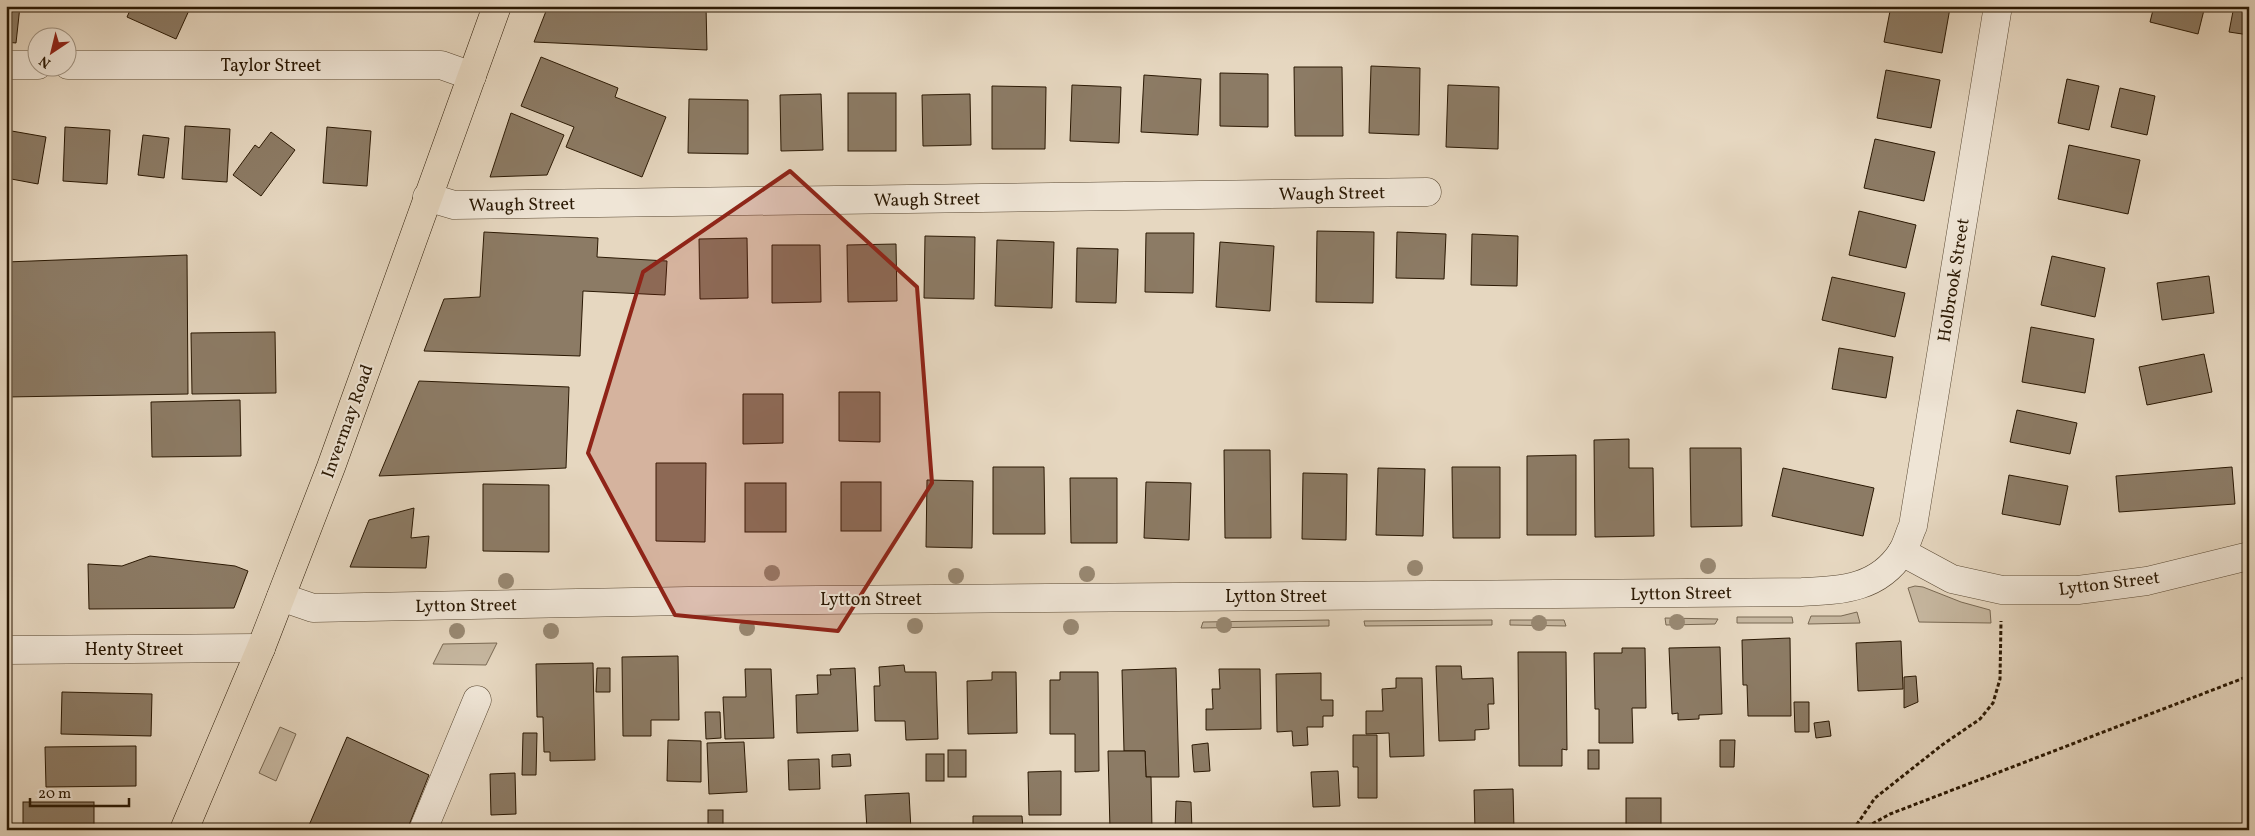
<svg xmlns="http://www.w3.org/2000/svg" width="2255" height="836" font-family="Vollkorn,serif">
<rect width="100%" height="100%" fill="#e6d7c0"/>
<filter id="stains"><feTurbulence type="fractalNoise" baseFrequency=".004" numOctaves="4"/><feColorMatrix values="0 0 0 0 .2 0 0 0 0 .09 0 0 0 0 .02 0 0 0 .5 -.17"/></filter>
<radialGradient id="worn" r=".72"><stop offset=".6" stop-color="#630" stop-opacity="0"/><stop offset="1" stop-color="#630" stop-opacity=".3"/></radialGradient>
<g fill="#c6b7a0" stroke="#786852">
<polygon points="1915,586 1923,587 1961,602 1990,610 1991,623 1919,622 1908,588"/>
<polygon points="1857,612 1860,623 1808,624 1811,616 1841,616"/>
<polygon points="1737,617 1792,617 1793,623 1737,623"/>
<polygon points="1665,618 1718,619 1715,624 1666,625"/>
<polygon points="1329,620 1329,626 1201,628 1203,622"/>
<polygon points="1492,620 1492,625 1365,626 1364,621"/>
<polygon points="1510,620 1564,620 1566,626 1510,625"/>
<polygon points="497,643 486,665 433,664 443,644"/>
<polygon points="280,727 296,734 276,781 259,773"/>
</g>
<g fill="#8c7b65" stroke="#2a1803">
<polygon points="6,6 20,6 16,43 6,42"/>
<polygon points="28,6 80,6 80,11 28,10"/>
<polygon points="132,6 191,6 176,39 127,17"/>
<polygon points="273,6 367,6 367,8"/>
<polygon points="548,6 706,6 707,50 534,42"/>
<polygon points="1891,6 1950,8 1942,53 1884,42"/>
<polygon points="2154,6 2205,6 2198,34 2150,22"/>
<polygon points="2234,6 2249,6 2249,35 2229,32"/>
<polygon points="541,57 618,88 615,97 666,117 642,177 566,147 574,127 521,106"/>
<polygon points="1371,66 1420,68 1419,135 1369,133"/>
<polygon points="1294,67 1342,67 1343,136 1295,136"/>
<polygon points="1886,70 1940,80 1931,128 1877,118"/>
<polygon points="1220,73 1268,74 1268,127 1220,126"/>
<polygon points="1144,75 1201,79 1198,135 1141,132"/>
<polygon points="2067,79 2099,86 2089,130 2058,123"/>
<polygon points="1072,85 1121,87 1119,143 1070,141"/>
<polygon points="1448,85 1499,87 1498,149 1446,147"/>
<polygon points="992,86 1046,87 1045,149 992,149"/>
<polygon points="2120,88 2155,96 2147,135 2111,127"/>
<rect x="848" y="93" width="48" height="58"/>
<polygon points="821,94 823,150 781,151 780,95"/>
<polygon points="970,94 971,145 923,146 922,95"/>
<polygon points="689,99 748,100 748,154 688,153"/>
<polygon points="511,113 564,135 547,175 490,177"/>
<polygon points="185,126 230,129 227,182 182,179"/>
<polygon points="65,127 110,130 107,184 63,181"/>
<polygon points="327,127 371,131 367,186 323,183"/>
<polygon points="6,130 46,137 38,184 6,178"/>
<polygon points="271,132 295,150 261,196 233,175 255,145 259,148"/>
<polygon points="143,135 169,138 164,178 138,175"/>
<polygon points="1875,139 1935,152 1924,201 1864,188"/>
<polygon points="2069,145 2140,160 2128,214 2058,199"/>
<polygon points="1859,211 1916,225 1906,268 1849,255"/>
<polygon points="1317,231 1374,232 1373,303 1316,302"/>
<polygon points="484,232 598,238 597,257 667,261 665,295 583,291 580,356 424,351 444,299 480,297"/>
<polygon points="1397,232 1446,234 1444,279 1396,278"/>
<polygon points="1146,233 1194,233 1193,293 1145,292"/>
<polygon points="1472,234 1518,236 1517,286 1471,285"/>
<polygon points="925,236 975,237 974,299 924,298"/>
<polygon points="747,238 748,298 700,299 699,239"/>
<polygon points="997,240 1054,242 1052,308 995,306"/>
<polygon points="1220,242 1274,246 1270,311 1216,307"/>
<polygon points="896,244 897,301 848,302 847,245"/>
<polygon points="772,245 820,245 821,302 772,303"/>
<polygon points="1077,248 1118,249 1116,303 1076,302"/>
<polygon points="187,255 188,394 6,397 6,262"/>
<polygon points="2052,256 2105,268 2095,317 2041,305"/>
<polygon points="2209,276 2214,313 2162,320 2157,283"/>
<polygon points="1832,277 1905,293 1895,337 1822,320"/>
<polygon points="2031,327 2094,339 2085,393 2022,382"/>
<polygon points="275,332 276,393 192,394 191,333"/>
<polygon points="1839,348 1893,357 1886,398 1832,389"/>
<polygon points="2204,354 2212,392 2147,405 2139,367"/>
<polygon points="419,381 569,387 566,468 379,476"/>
<polygon points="839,392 880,392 880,442 839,441"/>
<polygon points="743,394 783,394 783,443 743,444"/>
<polygon points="240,400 241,456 152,457 151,402"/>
<polygon points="2017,410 2077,423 2070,454 2010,442"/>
<polygon points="1629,439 1629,468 1653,468 1654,536 1595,537 1594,440"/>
<polygon points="1690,448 1741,448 1742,526 1691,527"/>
<polygon points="1224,450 1270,450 1271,538 1225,538"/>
<polygon points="1576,455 1576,535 1527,535 1527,456"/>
<polygon points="656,463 706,463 705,542 656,541"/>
<polygon points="993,467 1044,467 1045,534 993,534"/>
<polygon points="1452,467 1500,467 1500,538 1453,538"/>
<polygon points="2232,467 2235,504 2119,512 2116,476"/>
<polygon points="1378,468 1425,469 1423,536 1376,535"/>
<polygon points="1783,468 1874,488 1863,536 1772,516"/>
<polygon points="1303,473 1347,474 1346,540 1302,539"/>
<polygon points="2009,475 2068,486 2060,525 2002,514"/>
<polygon points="1070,478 1117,478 1117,543 1071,543"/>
<polygon points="927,480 973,481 972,548 926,547"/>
<rect x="841" y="482" width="40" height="49"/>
<polygon points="1146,482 1191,483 1189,540 1144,538"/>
<rect x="745" y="483" width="41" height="49"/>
<polygon points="483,484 549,485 549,552 483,551"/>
<polygon points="414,508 411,538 429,536 426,568 350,567 369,520"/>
<polygon points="150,556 235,566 248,571 234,608 89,609 88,564 122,566"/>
<polygon points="1790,638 1791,716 1748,716 1747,685 1743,685 1742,640"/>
<polygon points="1901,641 1903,689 1858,691 1856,643"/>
<polygon points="1720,647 1722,714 1699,715 1699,719 1678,720 1678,713 1672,714 1669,648"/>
<polygon points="1622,648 1645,648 1646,708 1632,708 1633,743 1599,743 1599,709 1595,709 1594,653 1622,653"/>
<polygon points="1518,652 1566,652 1567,750 1562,749 1562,766 1519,766"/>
<polygon points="678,656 679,720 651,720 651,736 623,736 622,657"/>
<polygon points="593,663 595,760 550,761 550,752 544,752 543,717 537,717 536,664"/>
<polygon points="904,665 905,672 936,672 938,739 906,740 905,721 875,721 874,686 880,686 879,667"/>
<polygon points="1436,666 1461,666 1462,679 1493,678 1494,704 1488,704 1489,729 1475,730 1475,740 1439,741"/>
<polygon points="597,668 610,668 610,692 596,692"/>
<polygon points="855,668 858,731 797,733 796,695 818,694 817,675 831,675 830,669"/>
<polygon points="1176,668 1179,777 1146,777 1145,751 1124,751 1122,670"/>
<polygon points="745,669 771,669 774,738 725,739 723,697 746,697"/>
<polygon points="1219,669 1260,669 1261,729 1206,730 1206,709 1213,709 1212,689 1220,689"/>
<polygon points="992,672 1016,672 1017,733 968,734 967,681 992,680"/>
<polygon points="1060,672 1098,672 1099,771 1075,772 1075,734 1050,734 1050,680 1060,680"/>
<polygon points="1321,673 1321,700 1333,700 1333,716 1323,716 1323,727 1307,727 1308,745 1293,746 1292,731 1277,732 1276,674"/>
<polygon points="1916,676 1918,702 1904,708 1904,677"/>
<polygon points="1396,678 1422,678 1424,756 1390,757 1389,733 1366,734 1366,711 1383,711 1382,689 1396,688"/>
<polygon points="62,692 152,694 151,736 61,734"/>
<polygon points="1794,702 1809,702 1809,732 1795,732"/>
<polygon points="6,704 10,704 9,731 6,731"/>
<polygon points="705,712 720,712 721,738 706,739"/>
<polygon points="1829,721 1831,736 1816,738 1814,723"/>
<polygon points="523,733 537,733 536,775 522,775"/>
<polygon points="1353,735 1377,735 1377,798 1358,798 1358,767 1353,767"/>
<polygon points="347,737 429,775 407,830 307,830"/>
<polygon points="668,740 701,741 701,782 667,781"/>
<polygon points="1720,740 1735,740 1734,767 1720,767"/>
<polygon points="744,742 747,792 709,794 707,743"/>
<polygon points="1208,743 1210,771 1194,772 1192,745"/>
<polygon points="136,746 136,786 46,787 45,747"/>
<rect x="948" y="750" width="18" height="27"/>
<rect x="1588" y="750" width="11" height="19"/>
<polygon points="1108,751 1145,751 1146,777 1151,777 1152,830 1110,830"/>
<polygon points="850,754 851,766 832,767 832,755"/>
<rect x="926" y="754" width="18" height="27"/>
<polygon points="819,759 820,789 789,790 788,760"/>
<polygon points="1061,771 1061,815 1029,815 1028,772"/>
<polygon points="1338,771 1340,806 1313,807 1311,772"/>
<polygon points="515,773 516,814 491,815 490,774"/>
<polygon points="1513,789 1514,830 1475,830 1474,790"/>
<polygon points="909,793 911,830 867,830 865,795"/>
<rect x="1626" y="798" width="35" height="32"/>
<polygon points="1176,801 1191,802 1192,830 1175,830"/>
<rect x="23" y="802" width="71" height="28"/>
<rect x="708" y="810" width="15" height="16"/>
<polygon points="973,816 1022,816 1023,830 973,830"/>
</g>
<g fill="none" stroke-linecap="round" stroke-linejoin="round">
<defs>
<g id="minor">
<polyline points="6,65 38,65"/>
<polyline points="68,65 441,65 472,76"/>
<polyline points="427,197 454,205 1427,192"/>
<polyline points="1902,552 1952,579 2002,590 2078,590 2147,581 2249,556"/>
<path d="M281,597L313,608L688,601L1802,592C1842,590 1878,589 1902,552C1907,544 1909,534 1913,526L1998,6"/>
<polyline points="6,650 261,648"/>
<polyline points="423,830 477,700"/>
</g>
<polyline id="major" points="184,830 261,648 331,467 497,6"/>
</defs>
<use href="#minor" stroke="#594832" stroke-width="29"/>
<use href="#major" stroke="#2a1803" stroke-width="29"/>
<g stroke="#2a1803" stroke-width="3" stroke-dasharray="4 2.5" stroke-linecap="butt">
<polyline points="1853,830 1875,798 1942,745 1980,719 1993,703 2000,679 2001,621"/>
<polyline points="1861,830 1890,814 2249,676"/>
</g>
<use href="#minor" stroke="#efe5d6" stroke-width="28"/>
<use href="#major" stroke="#e6d7c0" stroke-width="28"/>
</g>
<g fill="#988872">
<circle cx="1708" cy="566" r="8"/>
<circle cx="1415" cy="568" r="8"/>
<circle cx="772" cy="573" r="8"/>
<circle cx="1087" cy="574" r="8"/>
<circle cx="956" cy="576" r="8"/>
<circle cx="506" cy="581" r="8"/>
<circle cx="1677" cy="622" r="8"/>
<circle cx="1539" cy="623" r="8"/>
<circle cx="1224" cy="625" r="8"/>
<circle cx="915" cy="626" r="8"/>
<circle cx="1071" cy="627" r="8"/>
<circle cx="747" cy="628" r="8"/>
<circle cx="457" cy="631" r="8"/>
<circle cx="551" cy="631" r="8"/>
</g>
<path fill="#8f2418" fill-opacity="0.2" stroke="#8f2418" stroke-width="4" stroke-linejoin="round" d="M790,171L917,287L932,483L838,631L675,615L588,453L643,272Z"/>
<g text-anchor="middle" stroke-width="4" stroke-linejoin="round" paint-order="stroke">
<g font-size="18" fill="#2a1803" stroke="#efe5d6">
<text x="271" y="71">Taylor Street</text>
<text transform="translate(1332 193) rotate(-1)" y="6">Waugh Street</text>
<text transform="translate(927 199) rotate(-1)" y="6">Waugh Street</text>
<text transform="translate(522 204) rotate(-1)" y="6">Waugh Street</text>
<text transform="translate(1953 280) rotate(-81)" y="6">Holbrook Street</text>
<text transform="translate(347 421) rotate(-70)" y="6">Invermay Road</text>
<text transform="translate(2109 583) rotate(-7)" y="6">Lytton Street</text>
<text transform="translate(1681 593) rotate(-1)" y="6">Lytton Street</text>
<text x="1276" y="602">Lytton Street</text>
<text x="871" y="605">Lytton Street</text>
<text transform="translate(466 605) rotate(-1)" y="6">Lytton Street</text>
<text x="134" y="655">Henty Street</text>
</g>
</g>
<rect width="2255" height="836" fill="none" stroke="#e6d7c0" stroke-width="25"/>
<rect x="8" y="8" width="2240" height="821" fill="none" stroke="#2a1803" stroke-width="2.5"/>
<rect x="12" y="12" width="2230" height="811" fill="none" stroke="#2a1803"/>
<g transform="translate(52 52) rotate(215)"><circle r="24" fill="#efe5d6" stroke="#a09382"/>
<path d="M0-4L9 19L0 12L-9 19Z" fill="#8f2418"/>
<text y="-8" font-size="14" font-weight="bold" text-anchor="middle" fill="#2a1803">N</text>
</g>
<path d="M30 798v8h99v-8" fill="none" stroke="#2a1803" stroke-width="2.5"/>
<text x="38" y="798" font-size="15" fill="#2a1803" stroke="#efe5d6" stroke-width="4" paint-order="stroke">20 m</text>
<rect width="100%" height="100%" filter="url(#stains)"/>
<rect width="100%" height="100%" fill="url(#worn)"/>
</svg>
